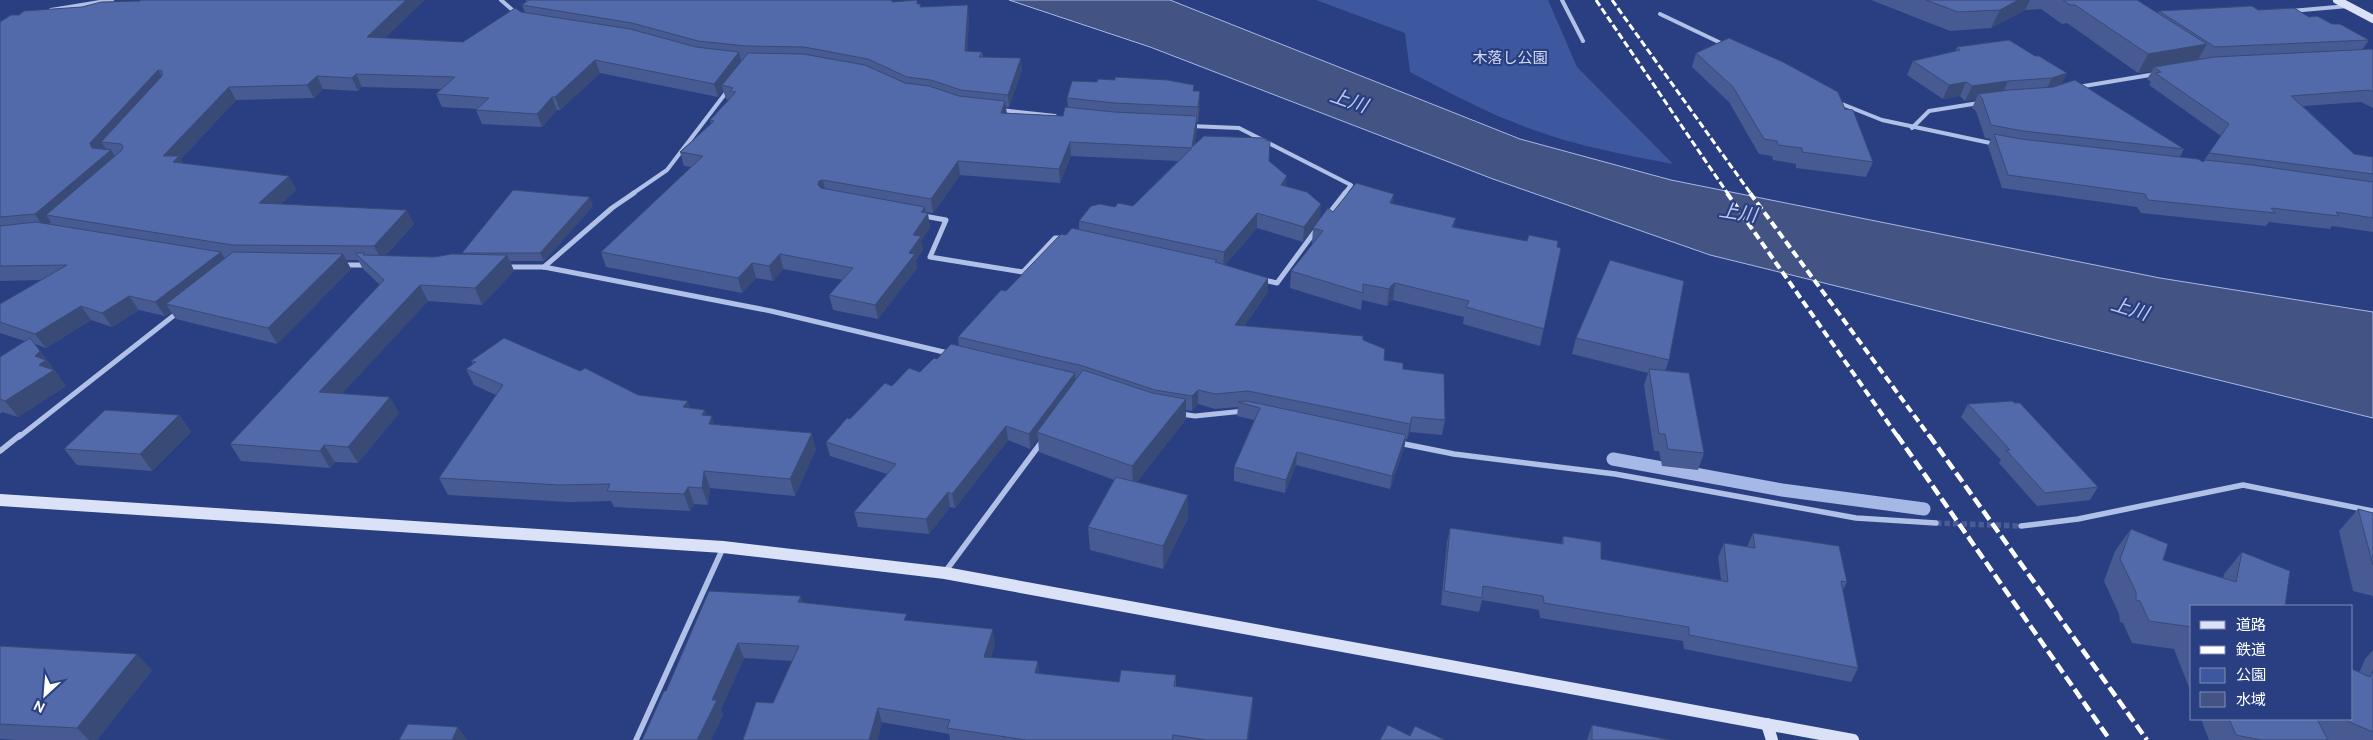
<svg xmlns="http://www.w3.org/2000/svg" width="2373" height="740" font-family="'DM Sans','Noto Sans JP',sans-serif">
<rect width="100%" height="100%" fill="#293f82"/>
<path fill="#3e589f" d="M1316,0H1548L1577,67L1673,164C1626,155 1577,146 1531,129C1489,114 1450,93 1410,72L1405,33Z"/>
<polygon fill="#435384" stroke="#a6b8e6" points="1009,0 1170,0 1520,139 1671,180 2160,278 2373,312 2373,418 1710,255 1493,179 1150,47"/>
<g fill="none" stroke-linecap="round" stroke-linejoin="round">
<polyline stroke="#a6b8e6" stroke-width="13" points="1613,459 1782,490 1924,509"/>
<polyline stroke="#495c95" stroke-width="5.5" stroke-dasharray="5.5 3" stroke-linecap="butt" points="1936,523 2021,526"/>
<g stroke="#b1c0e6" stroke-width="4">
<polyline points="501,0 517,14"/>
<polyline points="1562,0 1583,41"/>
<polyline points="51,10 112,0"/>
<polyline points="2291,11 2348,6"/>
<polyline points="1660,14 1725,45"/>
<polyline points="2078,87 2156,74"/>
<polyline points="1837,102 1882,120 1995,144"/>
<polyline points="1001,110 1055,116"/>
<polyline points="1190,126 1239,128 1351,185 1344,194"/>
<polyline points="1912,128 1929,111 1979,103"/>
<polyline points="632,194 667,170 728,90"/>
</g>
<g stroke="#b1c0e6" stroke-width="5">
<polyline points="924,216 946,220 930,257 1023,272 1055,238 1062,238"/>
<polyline points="1327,216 1345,193"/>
<polyline points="343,265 367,265"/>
<polyline points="505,267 544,267 771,311 948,353"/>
<polyline points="544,267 612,208 634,193"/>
<polyline points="1264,280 1277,283 1316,230"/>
<polyline points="1181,414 1195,416 1244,411"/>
<polyline points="19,437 177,313"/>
</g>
<g stroke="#b1c0e6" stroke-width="5.5">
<polyline points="1399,443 1454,454 1615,474 1856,518 1936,523"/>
<polyline points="0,451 20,435"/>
<polyline points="2021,526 2078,519 2243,485 2373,511"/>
<polyline points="945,572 1043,440"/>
<polyline points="636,740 723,548"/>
</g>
<polyline stroke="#dbe1f6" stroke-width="8" points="2337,0 2373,19"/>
<g stroke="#dbe1f6" stroke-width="12">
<polyline points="0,500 723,547 945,573 1853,740"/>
<polyline points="1767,724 1772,740"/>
</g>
<g stroke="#fff" stroke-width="3" stroke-dasharray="7 3" stroke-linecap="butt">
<polyline points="1596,0 1728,194"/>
<polyline points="1612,0 1751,194"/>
</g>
<g stroke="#fff" stroke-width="4" stroke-dasharray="8 4" stroke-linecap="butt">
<polyline points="1727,193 1898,437"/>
<polyline points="1750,193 1930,437"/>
</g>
<g stroke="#fff" stroke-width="4.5" stroke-dasharray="11 4.5" stroke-linecap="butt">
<polyline points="1897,435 2110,740"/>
<polyline points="1929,435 2147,740"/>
</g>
</g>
<g fill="#475a92">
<polygon points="141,0 424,0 385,38 463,42 521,12 525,13 522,5 526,2 526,0 892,0 893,2 917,0 918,4 921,4 921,7 969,17 967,51 982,52 983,57 1022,70 1009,107 1006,107 1006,113 1063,116 1068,107 1067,98 1194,91 1200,106 1198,122 1197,122 1197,130 1194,145 1265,140 1269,161 1287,187 1320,218 1333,212 1393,204 1454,227 1561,248 1540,346 1463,324 1464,317 1393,300 1390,301 1387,306 1362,300 1361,310 1290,288 1291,271 1313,245 1312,244 1313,228 1303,242 1257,228 1225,265 1268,278 1268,292 1244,326 1363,340 1384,360 1403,369 1445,420 1442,435 1410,432 1407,439 1406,439 1404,448 1390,489 1296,465 1285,493 1234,481 1234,467 1254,420 1237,416 1238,407 1215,409 1198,404 1192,411 1186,410 1186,419 1137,482 1188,495 1188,518 1163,569 1090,550 1088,527 1114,480 1039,452 1038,438 1030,449 1008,440 955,508 950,507 929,534 858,527 854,512 887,474 830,456 826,442 850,419 892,386 920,372 937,359 959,346 958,337 1066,235 1079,230 1079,221 1115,207 1133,206 1178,161 1071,156 1060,183 960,175 933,213 926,212 930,227 921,241 923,250 916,260 917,268 878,319 833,310 829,295 843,280 783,269 773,281 756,278 742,293 606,267 601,252 691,167 684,166 680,152 711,124 710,120 729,100 726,99 723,90 718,97 600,73 560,110 557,110 542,127 482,124 476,110 477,109 442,107 436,94 441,89 362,87 358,91 323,89 314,98 236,100 181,159 183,164 289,176 296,190 281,204 414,224 385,256 434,257 463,254 462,253 593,206 544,261 510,261 514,271 482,305 428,301 342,393 399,413 358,463 335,462 330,468 241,461 230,444 380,285 363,269 358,260 346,260 351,269 277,344 176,319 171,312 165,316 139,310 112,327 91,320 46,348 35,344 66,386 18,417 2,412 0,414 0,357 25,341 0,333 0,304 42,280 0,281 0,21 19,15 140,1"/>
<polygon points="1871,0 2137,0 2157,13 2159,11 2258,10 2309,17 2332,24 2369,40 2362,50 2373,49 2373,108 2361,102 2303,106 2354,154 2373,157 2373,232 2332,226 2330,229 2269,222 2266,226 2141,213 2137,207 2002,188 1988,146 1991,139 1985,138 1976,111 1972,108 1976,99 1965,101 1960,96 1943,99 1907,75 1913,61 1955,51 1957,47 2009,40 2062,84 2184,149 2180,157 2203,162 2221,136 2149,85 2151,82 2147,79 2152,71 2138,73 2067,23 2062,24 2041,9 2025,10 1991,28 1950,31"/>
<polygon points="1696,53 1845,109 1873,162 1866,177 1796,168 1796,164 1773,160 1772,156 1759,154 1729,102 1692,67"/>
<polygon points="1576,338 1669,360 1665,371 1704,453 1698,470 1662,466 1659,451 1654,451 1644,385 1648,373 1572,354"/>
<polygon points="471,361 580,371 638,395 690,408 705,410 706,416 715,425 816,449 795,496 710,488 708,505 694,504 690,511 614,507 611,501 568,502 448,495 439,478 496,395 474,385 466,369 473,364"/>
<polygon points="1968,404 2098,487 2090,500 2037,506 1999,463 2001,460 1961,417"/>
<polygon points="179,415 191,432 152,471 77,465 64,449"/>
<polygon points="2358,509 2373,513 2373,596 2353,591 2339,531"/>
<polygon points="1450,528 1561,544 1563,536 1601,559 1721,580 1718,557 1724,543 1747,547 1753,533 1847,582 1843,590 1858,668 1851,682 1684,649 1683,641 1540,618 1539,610 1482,600 1479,612 1441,605 1447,542"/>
<polygon points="2131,529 2163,560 2223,578 2224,574 2242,552 2285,606 2192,606 2192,695 2174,649 2132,643 2123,623 2120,622 2119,614 2104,581 2115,551"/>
<polygon points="709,591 803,603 908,621 995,644 991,658 1038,661 1039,674 1119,682 1176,675 1176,687 1253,697 1252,712 1248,740 950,740 949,734 773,703 792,661 744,658 721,709 723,715 711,740 642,740 666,691"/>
<polygon points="0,646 152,670 97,740 17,740 0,739"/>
<polygon points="2373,650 2373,740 2209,740 2201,719 2352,719 2359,673 2365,659"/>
<polygon points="1592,725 1670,740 1587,740"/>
</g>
<g fill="#394a77">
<polygon points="406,0 424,0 373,50 367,37"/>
<polygon points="2018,0 2030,0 2025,10 1991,28 2000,10"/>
<polygon points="968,5 969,17 967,63 965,51"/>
<polygon points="2207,44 2196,63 2154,67 2152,71 2138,73 2148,54"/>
<polygon points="739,52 742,65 722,85 723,90 718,97 714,84"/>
<polygon points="1021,58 1022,70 1009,107 1008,95"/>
<polygon points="595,60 600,73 560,110 555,97"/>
<polygon points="158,70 165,83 101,142 106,149 98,157 111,150 119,164 46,215 51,222 44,228 35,214 90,143"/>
<polygon points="2067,73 2060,88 2045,92 2052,78"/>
<polygon points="356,74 362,87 358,91 352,78"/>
<polygon points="317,76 323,89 314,98 307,85"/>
<polygon points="2008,81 2002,95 1981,99 1982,98 1978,94 1976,99 1965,101 1972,86"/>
<polygon points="1966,82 1960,96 1943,99 1949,85"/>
<polygon points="229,87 236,100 181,159 187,170 163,156"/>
<polygon points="1200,91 1200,106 1198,122 1198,107"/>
<polygon points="552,97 557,110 542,127 537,114"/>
<polygon points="1005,101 1007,114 1001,113"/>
<polygon points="1197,116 1197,130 1192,161 1192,147"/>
<polygon points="1070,142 1071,156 1060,183 1059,169"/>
<polygon points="958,161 960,175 933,213 931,199"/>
<polygon points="289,176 296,190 267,217 259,203"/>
<polygon points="1287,176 1286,190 1281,185"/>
<polygon points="823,180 826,194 818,185 819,181"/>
<polygon points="1394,194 1392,210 1390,203"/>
<polygon points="590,197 593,206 544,261 540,253"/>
<polygon points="1321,204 1320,219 1303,242 1304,227"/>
<polygon points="925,207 926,216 928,213 930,227 921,241 923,250 916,260 917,268 878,319 875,305 909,253 913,235 921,212"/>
<polygon points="407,210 414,224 381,260 374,246"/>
<polygon points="1257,213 1257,228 1223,267 1224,252"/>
<polygon points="1456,218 1453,234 1452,227"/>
<polygon points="221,252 229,266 166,304 171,312 165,316 155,302"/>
<polygon points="343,254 351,269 277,344 268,328"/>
<polygon points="780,254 783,269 773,281 769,266"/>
<polygon points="507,255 514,271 482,305 475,288"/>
<polygon points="752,263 756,278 742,293 738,278"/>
<polygon points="1268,278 1268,292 1235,340 1235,325"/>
<polygon points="1395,283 1393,300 1390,301 1387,306 1389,289 1392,285"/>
<polygon points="420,285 428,301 329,408 319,392"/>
<polygon points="129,296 139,310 112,327 102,313"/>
<polygon points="81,306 91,320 46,348 35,334"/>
<polygon points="30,338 66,386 18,417 5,401 39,365 35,356"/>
<polygon points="1075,373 1076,388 1037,432 1038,438 1030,449 1029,434"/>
<polygon points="1198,390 1198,404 1192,411 1192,396"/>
<polygon points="390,397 399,413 358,463 348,447"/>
<polygon points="1186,399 1186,419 1133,487 1132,466"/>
<polygon points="688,401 693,418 683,407"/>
<polygon points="705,410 710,427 702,415"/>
<polygon points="179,415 191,432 152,471 140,454"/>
<polygon points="712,416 717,433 709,424"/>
<polygon points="1412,417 1410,432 1407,439 1410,424"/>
<polygon points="1006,426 1008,440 955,508 952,494"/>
<polygon points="812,433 816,449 795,496 790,479"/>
<polygon points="1406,435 1404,448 1390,489 1392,476"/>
<polygon points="324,445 335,462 330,468 320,451"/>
<polygon points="1297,452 1296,465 1285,493 1286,480"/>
<polygon points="704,471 710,488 708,505 702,488"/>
<polygon points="688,487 694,504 690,511 684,494"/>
<polygon points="948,492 950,507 929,534 926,519"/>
<polygon points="1188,495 1188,518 1163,569 1163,546"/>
<polygon points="801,596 806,611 798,602"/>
<polygon points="993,629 995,644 987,672 984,657"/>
<polygon points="738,643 744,658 721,709 723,715 711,740 697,740 712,700"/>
<polygon points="137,654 152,670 97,740 89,740 77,728"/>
<polygon points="1038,661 1040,676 1035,673"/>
<polygon points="1253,697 1252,712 1248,740 1247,740"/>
<polygon points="878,708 882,723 878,740 869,740"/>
<polygon points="458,727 467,740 452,740"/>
</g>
<g fill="#5269aa" stroke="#394a77">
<polygon points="141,0 406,0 367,37 463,42 515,8 521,12 630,29 696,47 739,52 714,84 595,60 555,97 552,97 537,114 476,110 489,98 436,94 455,77 356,74 352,78 317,76 307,85 229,87 163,156 179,156 173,162 289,176 259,203 407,210 374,246 232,245 46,215 122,150 123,146 121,144 101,142 162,76 162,71 158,70 90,143 92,148 111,150 35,214 0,217 0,22 11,15 19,15 24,11 82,7 101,2 140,1"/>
<polygon points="529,0 891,0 892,2 917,0 917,4 921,4 920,7 968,5 965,51 982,52 979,57 1021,58 1008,95 961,90 931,80 907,77 868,59 804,47 746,46 698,41 632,23 522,5"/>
<polygon points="1926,0 2018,0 2000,10 1958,12"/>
<polygon points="2063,0 2137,0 2207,44 2148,54 2075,5 2070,5"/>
<polygon points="2252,6 2258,10 2294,8 2309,17 2317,16 2332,24 2340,24 2369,40 2215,47 2159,11"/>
<polygon points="1729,38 1783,62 1838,92 1845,109 1853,110 1873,162 1802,152 1802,148 1778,145 1777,141 1764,139 1733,87 1696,53"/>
<polygon points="2009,40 2035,56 2039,56 2067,73 2052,78 2008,81 1972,86 1966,82 1949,85 1913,61 1960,50 1957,47"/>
<polygon points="2373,49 2373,92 2369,90 2291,96 2354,154 2373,157 2373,174 2209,153 2229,124 2155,73 2161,72 2154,67 2214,57"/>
<polygon points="748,53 803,54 865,65 905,83 929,86 959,96 1005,101 1001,113 1063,116 1065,107 1114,112 1197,116 1192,147 1204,136 1265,138 1265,140 1270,141 1269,161 1287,176 1281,185 1307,192 1321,204 1304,227 1257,213 1224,252 1079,221 1091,206 1100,204 1115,207 1118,203 1133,206 1192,148 1070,142 1059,169 958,161 931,199 823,180 819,181 818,185 821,188 925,207 921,212 928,213 913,235 921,236 909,253 915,254 875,305 829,295 853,268 780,254 769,266 752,263 738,278 601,252 703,156 680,152 714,121 710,120 736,92 730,91 733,88 722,85"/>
<polygon points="1115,77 1167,80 1194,85 1193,91 1200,91 1198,107 1115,103 1067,98 1072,81 1097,82 1098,79 1115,80"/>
<polygon points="2075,80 2184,149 2023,131 1991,125 1982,98 1978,94 2009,90 2053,87"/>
<polygon points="1994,134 2021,139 2198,159 2203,162 2205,160 2252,165 2373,182 2373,218 2336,212 2339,216 2271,208 2275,213 2148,200 2145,194 2008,175"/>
<polygon points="1356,183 1394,194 1390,203 1456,218 1452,227 1527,241 1529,235 1558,241 1557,247 1561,248 1544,329 1466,307 1469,301 1395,283 1392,285 1389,289 1363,284 1363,293 1291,271 1323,231 1313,228 1328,208 1333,212"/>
<polygon points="513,190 590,197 540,253 462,253"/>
<polygon points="36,222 221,252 155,302 129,296 102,313 81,306 35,334 0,322 0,304 67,265 0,266 0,226"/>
<polygon points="1072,228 1217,260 1215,262 1268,278 1235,325 1363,336 1363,340 1385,349 1384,360 1403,363 1403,369 1444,374 1445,420 1412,417 1410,424 1248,391 1215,394 1198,390 1192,396 1155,390 1083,366 958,337 1001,290 1006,291 1061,234 1066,235"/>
<polygon points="233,252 343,254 268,328 166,304"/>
<polygon points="355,253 365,253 363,255 434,257 452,254 507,255 475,288 420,285 319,392 390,397 348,447 324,445 320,451 230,444 384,280"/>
<polygon points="1610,260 1684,281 1669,360 1576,338"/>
<polygon points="30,338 40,351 35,356 46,360 39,365 54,370 5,401 0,399 0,357"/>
<polygon points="504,338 580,371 585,368 638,395 688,401 683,407 705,410 702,415 712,416 709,424 812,433 790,479 704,471 702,488 688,487 684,494 607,491 610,484 560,485 439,478 503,385 466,369 476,362 471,361"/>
<polygon points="951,344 1075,373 1029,434 1006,426 952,494 948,492 926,519 854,512 896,464 826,442 847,418 850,419 885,383 892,386 909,368 920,372 934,358 937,359"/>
<polygon points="1649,369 1689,373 1704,453 1668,449 1665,434 1659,434"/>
<polygon points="1083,370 1152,393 1186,399 1132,466 1037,432"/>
<polygon points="1247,401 1406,435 1392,476 1297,452 1286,480 1234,467 1260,408 1238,402"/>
<polygon points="2012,401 2015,403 2020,403 2098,487 2045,493 2006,450 2010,450 1968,404"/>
<polygon points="105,410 179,415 140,454 64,449"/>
<polygon points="1116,477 1188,495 1163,546 1088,527"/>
<polygon points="2358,509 2373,513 2373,565"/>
<polygon points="1450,528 1563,544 1563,536 1601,542 1601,559 1728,582 1724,543 1755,548 1753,533 1839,546 1847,582 1841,581 1858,668 1689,635 1689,627 1544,603 1543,596 1483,586 1482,598 1444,591"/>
<polygon points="2131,529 2168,544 2163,560 2236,582 2242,552 2290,571 2285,606 2192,606 2192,627 2149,621 2140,601 2136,600 2136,592 2120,559"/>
<polygon points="709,591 801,596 798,602 907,614 904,620 993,629 984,657 1038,661 1035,673 1119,682 1121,670 1176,675 1174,686 1253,697 1247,740 1207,740 1173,735 1172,740 1026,740 947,728 950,720 878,708 869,740 743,740 756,702 773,703 799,646 738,643 712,700 717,700 697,740 642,740 664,691 666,691"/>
<polygon points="0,646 137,654 77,728 0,724"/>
<polygon points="2352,669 2370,677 2373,670 2373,732 2343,719 2352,719"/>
<polygon points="2229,719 2317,719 2328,740 2261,740 2236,735"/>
<polygon points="408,724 458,727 452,740 399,740"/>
<polygon points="1388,725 1410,736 1415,726 1445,740 1380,740"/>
<polygon points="1592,725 1670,740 1592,740"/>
</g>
<g text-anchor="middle" stroke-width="4.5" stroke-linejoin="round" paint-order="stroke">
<g font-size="15" fill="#d4ddf5" stroke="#293f82">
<text x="1510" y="63">木落し公園</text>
</g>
<g font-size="19" font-style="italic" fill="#bdcaee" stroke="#293f82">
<text transform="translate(1349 100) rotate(19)" y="7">上川</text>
<text transform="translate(1738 212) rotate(9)" y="7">上川</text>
<text transform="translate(2130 308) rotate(17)" y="7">上川</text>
</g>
</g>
<rect x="2190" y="605" width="162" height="115" fill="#293f82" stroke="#7f8cb4"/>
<rect x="2200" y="621" width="25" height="8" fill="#dbe1f6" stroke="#7f8cb4"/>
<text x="2236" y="630" font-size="15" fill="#ffffff">道路</text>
<rect x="2200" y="646" width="25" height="8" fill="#ffffff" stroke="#7f8cb4"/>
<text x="2236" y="655" font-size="15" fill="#ffffff">鉄道</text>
<rect x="2200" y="668" width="25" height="15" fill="#3e589f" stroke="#7f8cb4"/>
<text x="2236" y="680" font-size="15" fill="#ffffff">公園</text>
<rect x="2200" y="692" width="25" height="15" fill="#435384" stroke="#7f8cb4"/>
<text x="2236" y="705" font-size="15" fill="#ffffff">水域</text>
<g transform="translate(45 695) rotate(206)" stroke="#293f82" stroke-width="4" paint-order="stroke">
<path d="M0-4L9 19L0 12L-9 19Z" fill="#ffffff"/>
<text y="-8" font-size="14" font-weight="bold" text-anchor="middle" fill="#ffffff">N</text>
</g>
</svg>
